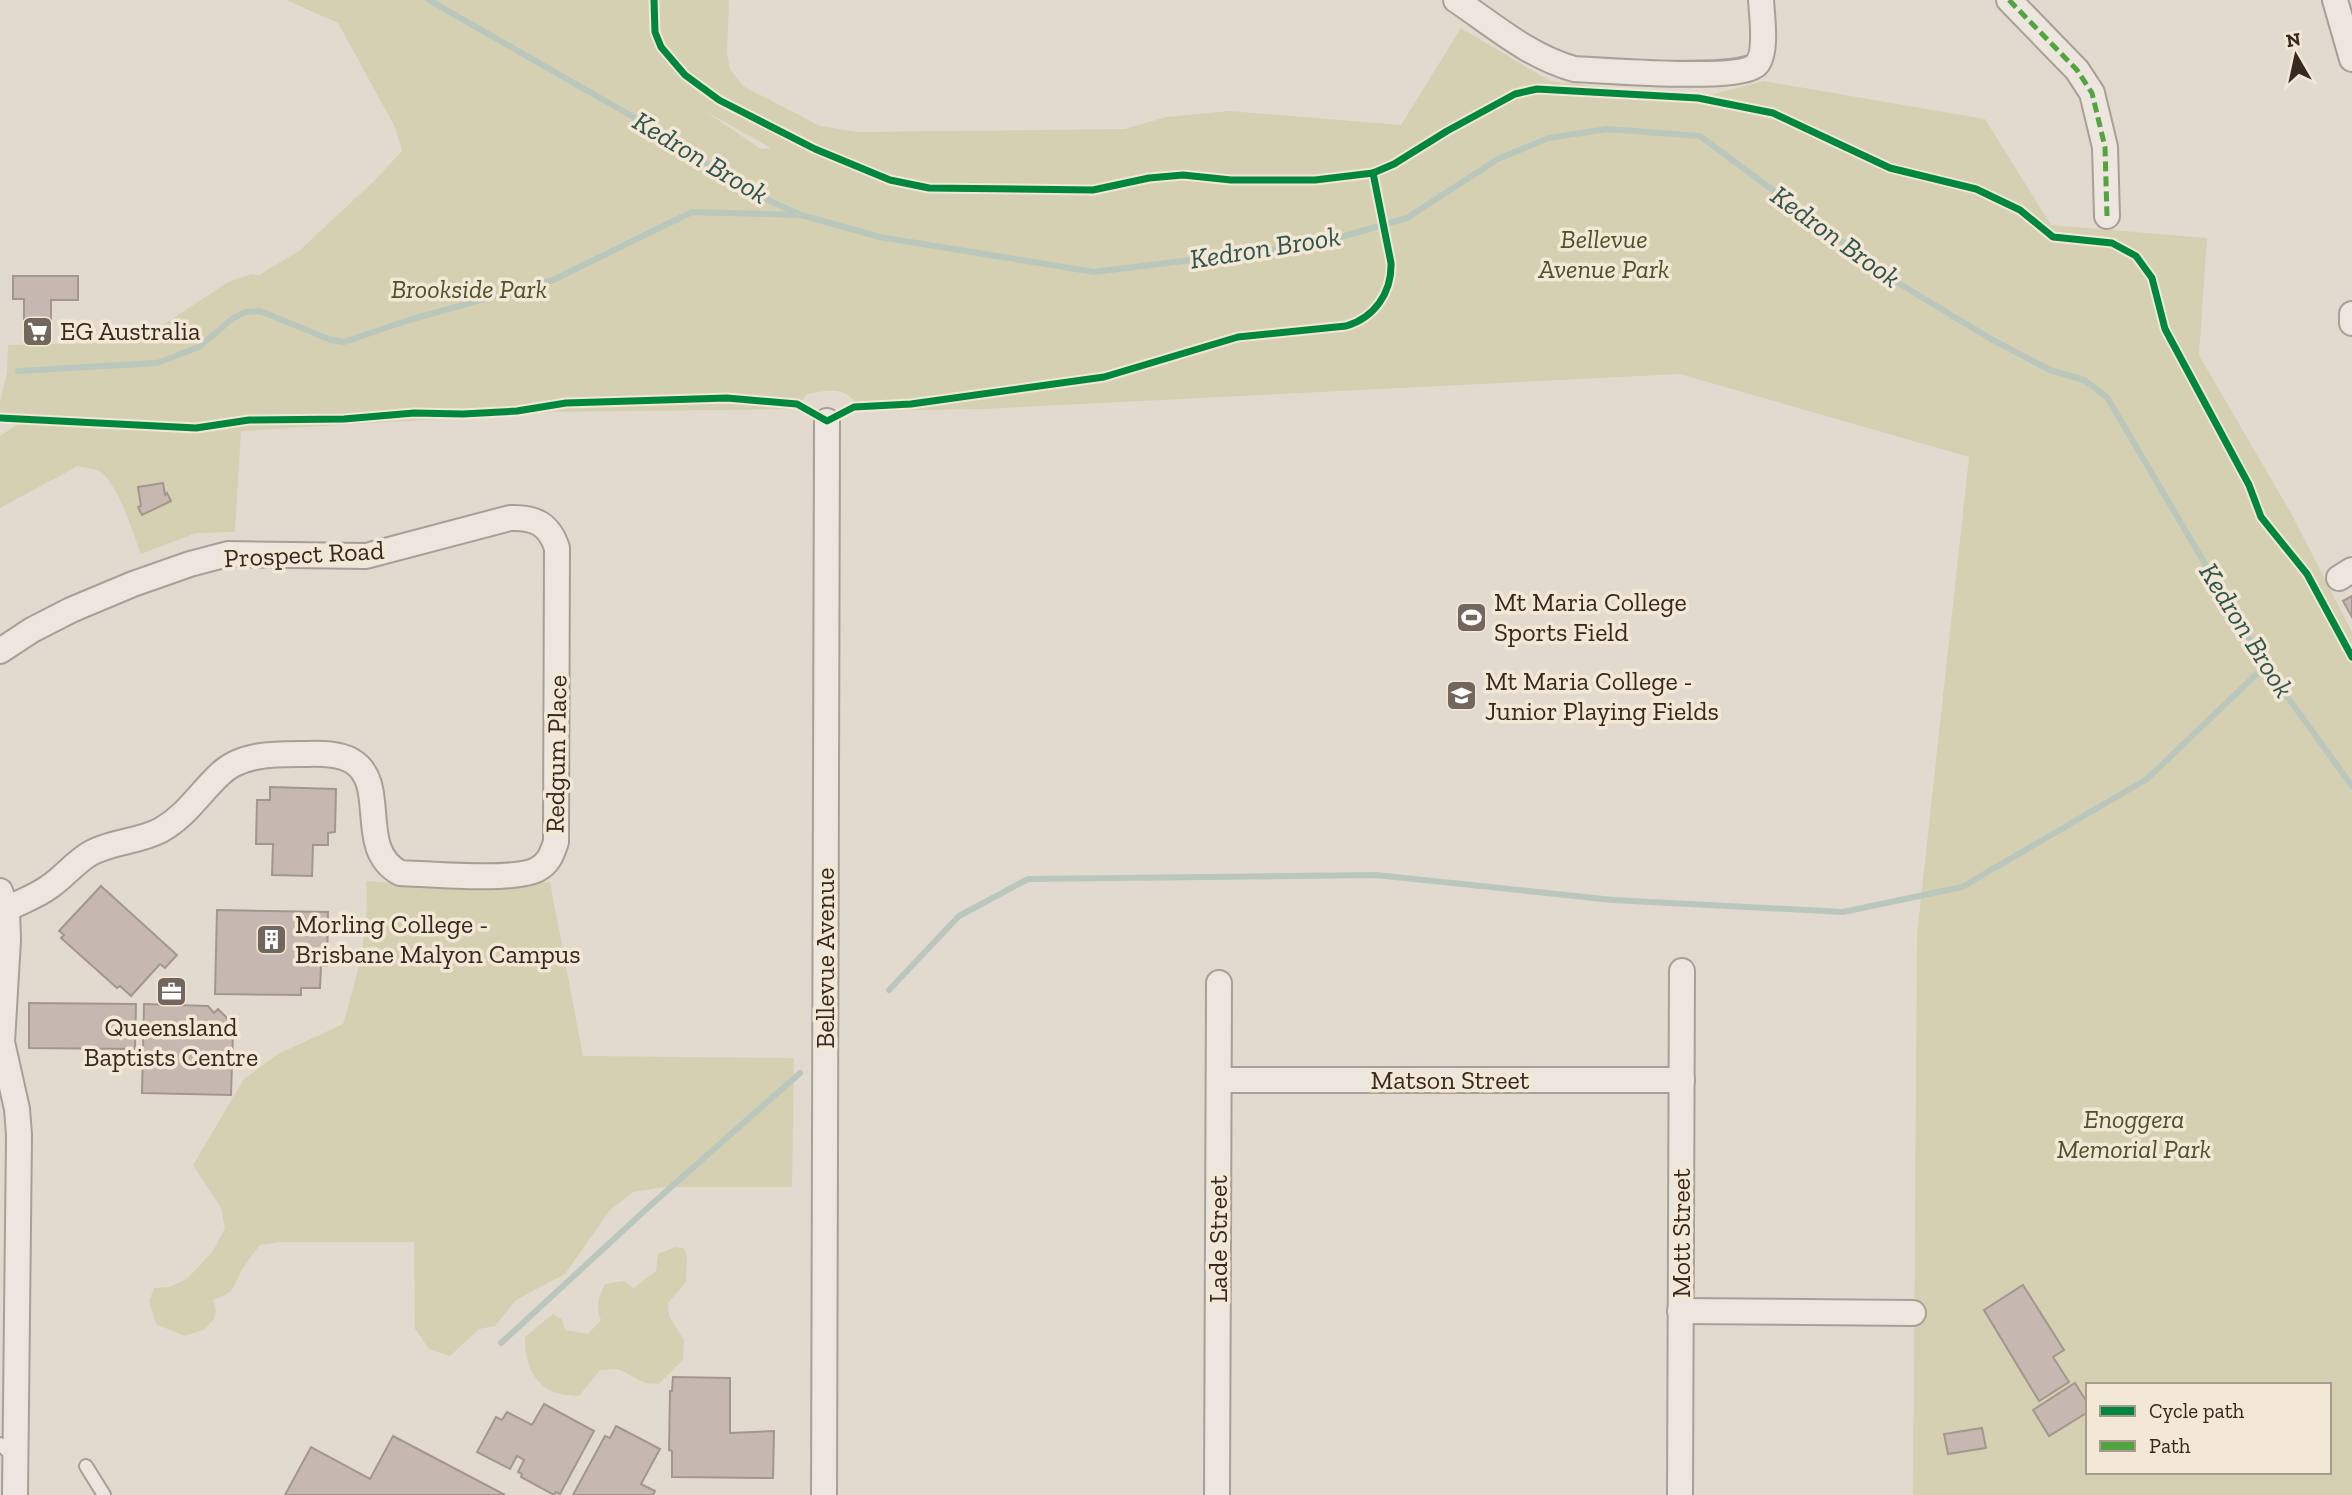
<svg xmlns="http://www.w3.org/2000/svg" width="2352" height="1495" font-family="'Zilla Slab',serif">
<rect width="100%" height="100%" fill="#e3dacf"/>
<g fill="#d5d0b2" fill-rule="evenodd">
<path d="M286,0H729L727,54L730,69L743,86L820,126L858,132L1125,129L1166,117L1229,111L1401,125L1461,28L1550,81L1698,98L1764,81L1985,119L2051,225L2207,238L2199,355L2292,515L2352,632V1495H1913L1917,935L1969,457L1680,374L982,409L859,411C849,385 830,390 807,394L796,409L554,412L241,431L235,532L196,533L141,554C133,534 118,482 99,471C94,468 84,468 78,466L0,508V436L28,417L0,415V402L7,373L8,345L137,342L228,282L251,274L259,275L299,251L374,181L402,151L395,127L338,23ZM705,111L771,148L761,149ZM2088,1385H2329V1472H2088Z"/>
<path d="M366,881L469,889L550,882L583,1056L794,1058L792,1187H665L633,1192L610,1210L565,1274L516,1300L495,1326L479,1329L450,1356L429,1349L415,1329L414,1242H280L260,1245C255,1252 248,1260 243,1268C232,1287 237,1292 213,1300L216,1310L214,1319L204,1330L184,1336L156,1324L149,1301L154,1288L169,1287L187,1279L213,1251L225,1228L221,1208L193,1165L244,1079L278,1054L343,1024C357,977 370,931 366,881Z"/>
<path d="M675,1247L683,1248L687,1254L686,1282L668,1303L669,1316L684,1340L683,1360L659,1384L645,1383L618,1369L600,1370L579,1396C570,1395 559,1395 551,1391C531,1382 524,1356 525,1337L553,1314L562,1319L565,1330L588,1334L601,1320C595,1306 599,1297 605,1284L624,1281L634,1288L656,1271L658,1254Z"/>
</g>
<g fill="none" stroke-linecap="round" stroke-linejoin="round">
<g stroke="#bac7bd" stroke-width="6">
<polyline points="429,0 682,145 702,161 744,189 801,215 880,237 1094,272 1313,245 1407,218 1498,159 1549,138 1607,129 1700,136 1895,281 1991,339 2050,370 2084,380 2107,397 2265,666 2352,786"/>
<polyline points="18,371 157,363 199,347 233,318 246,312 260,311 331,340 344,342 409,320 553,280 692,212 796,215"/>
<polyline points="889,990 959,916 1028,879 1376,875 1613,900 1843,912 1962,887 2147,779 2265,666"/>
<polyline points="501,1343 652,1204 800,1073"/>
</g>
</g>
<g fill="#c6b8b0" stroke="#a3968e" stroke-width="2">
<polygon points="13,276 78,276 78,300 51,300 51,326 24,327 24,299 13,299"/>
<polygon points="25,327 49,327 49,334 25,335"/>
<polygon points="163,483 165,495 167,493 171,501 142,515 138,507 141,506 138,487"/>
<polygon points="2352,596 2352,617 2343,601"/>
<polygon points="270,787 336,789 335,832 328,833 328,845 313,845 312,876 272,875 273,844 256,844 257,800 270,800"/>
<polygon points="101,886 177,955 165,968 160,964 131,996 120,986 117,988 61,938 64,935 59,931"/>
<polygon points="217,910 328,912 327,966 321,966 320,988 301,988 301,995 215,994"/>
<polygon points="29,1003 136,1004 135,1049 29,1048"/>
<polygon points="144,1004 208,1006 214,1013 218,1009 229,1020 217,1032 233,1032 231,1095 142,1093"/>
<polygon points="2023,1285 2064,1350 2053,1357 2069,1382 2039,1401 1984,1310"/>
<polygon points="673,1377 730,1378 730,1433 774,1431 773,1478 672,1477 672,1451 669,1450 670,1391 672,1391"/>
<polygon points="2075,1383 2088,1404 2088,1412 2049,1436 2033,1410"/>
<polygon points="544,1404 594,1431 560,1494 556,1492 554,1495 521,1477 522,1474 518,1472 524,1460 517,1456 510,1469 477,1452 496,1417 502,1420 507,1412 532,1425"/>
<polygon points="616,1426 660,1449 641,1484 655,1491 653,1495 573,1495 605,1436 610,1438"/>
<polygon points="1982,1428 1986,1448 1948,1454 1944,1434"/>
<polygon points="393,1436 505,1495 285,1495 311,1447 370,1479"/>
</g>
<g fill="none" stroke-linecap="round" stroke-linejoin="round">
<defs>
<g id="service">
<polyline points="0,1444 15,1458"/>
<polyline points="86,1466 104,1495"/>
</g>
<g id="minor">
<path d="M1456,0C1493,25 1530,57 1574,69C1602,70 1742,82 1757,64C1767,52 1762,16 1761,0"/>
<polyline points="2009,0 2077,70 2092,93 2105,147 2107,216"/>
<polyline points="2335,0 2352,59"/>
<polyline points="2352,314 2352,323"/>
<polyline points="2339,578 2352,570"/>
<path d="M0,651L32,630L71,610L133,584L190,564L228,554L366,556L510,518C535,517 549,524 557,548L556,842C552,853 550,862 538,869C516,882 430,874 400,873C355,849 390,784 352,761C336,752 317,754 300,754C273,754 240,754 219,775C199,794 186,816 161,830C139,842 113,841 91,853C75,862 64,877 49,887C37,896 20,902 7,909"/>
<polyline points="0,891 7,909 8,940 2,1042 17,1109 19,1135 15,1495"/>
<polyline points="1219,1080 1682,1080"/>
<polyline points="1680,1311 1913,1313"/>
<polyline points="824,1495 827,421"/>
<polyline points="1217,1495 1219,983"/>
<polyline points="1680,1495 1682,971"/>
</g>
</defs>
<use href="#service" stroke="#a8a097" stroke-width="16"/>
<use href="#minor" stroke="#a8a097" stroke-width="28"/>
<use href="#service" stroke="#ece6df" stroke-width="12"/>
<use href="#minor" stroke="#ece6df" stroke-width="24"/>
<polyline stroke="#53a341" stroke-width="5" stroke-dasharray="10 5" stroke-linecap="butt" points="2009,0 2077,70 2092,93 2105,147 2107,216"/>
<defs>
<g id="cycleway">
<polyline points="654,0 655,32 661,47 685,75 719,100 815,149 890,180 929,188 1093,190 1149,178 1183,175 1231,180 1315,180 1373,173 1394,164 1447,131 1515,94 1537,89 1698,98 1773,113 1890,168 1976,189 2020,210 2053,237 2112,243 2136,256 2152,278 2165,329 2249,485 2261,517 2307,574 2352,657"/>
<path d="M0,418L196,428L249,420L344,419L414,413L463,414L517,411L566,403L727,398L797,404L827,421L854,407L911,404L1104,377L1238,337L1346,326C1374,318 1392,293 1391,263L1373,173"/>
</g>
</defs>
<use href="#cycleway" stroke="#f3e7d6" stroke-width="11"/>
<use href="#cycleway" stroke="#00873e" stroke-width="7"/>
</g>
<defs>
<symbol id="supermarket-square" viewBox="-11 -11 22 22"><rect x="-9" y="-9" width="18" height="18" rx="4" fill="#73665d" stroke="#f3e7d6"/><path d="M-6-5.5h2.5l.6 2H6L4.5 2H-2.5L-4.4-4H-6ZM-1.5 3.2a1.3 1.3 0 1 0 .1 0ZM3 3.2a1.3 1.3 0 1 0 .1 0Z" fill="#fff"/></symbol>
<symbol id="stadium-square" viewBox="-11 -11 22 22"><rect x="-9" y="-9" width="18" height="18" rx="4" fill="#73665d" stroke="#f3e7d6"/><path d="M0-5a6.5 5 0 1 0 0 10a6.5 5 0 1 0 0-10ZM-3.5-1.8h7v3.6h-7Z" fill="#fff"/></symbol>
<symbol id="school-square" viewBox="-11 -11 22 22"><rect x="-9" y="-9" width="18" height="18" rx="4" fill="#73665d" stroke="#f3e7d6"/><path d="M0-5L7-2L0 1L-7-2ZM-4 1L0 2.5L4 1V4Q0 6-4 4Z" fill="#fff"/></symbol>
<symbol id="building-square" viewBox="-11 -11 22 22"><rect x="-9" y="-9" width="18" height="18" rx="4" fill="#73665d" stroke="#f3e7d6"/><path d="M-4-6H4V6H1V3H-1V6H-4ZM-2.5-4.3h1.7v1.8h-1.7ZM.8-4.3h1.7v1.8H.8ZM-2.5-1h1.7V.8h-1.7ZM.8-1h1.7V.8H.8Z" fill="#fff"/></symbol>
<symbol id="office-square" viewBox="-11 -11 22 22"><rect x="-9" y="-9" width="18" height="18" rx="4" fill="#73665d" stroke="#f3e7d6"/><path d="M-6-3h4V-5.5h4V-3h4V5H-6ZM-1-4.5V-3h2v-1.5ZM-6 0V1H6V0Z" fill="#fff"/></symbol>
</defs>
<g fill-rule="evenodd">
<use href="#supermarket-square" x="20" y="314" width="35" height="35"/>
<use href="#stadium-square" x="1454" y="600" width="35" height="35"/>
<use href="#school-square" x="1444" y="678" width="35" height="35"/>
<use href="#building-square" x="254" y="922" width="35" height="35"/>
<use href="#office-square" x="154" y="974" width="35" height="35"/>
</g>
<g text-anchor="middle" stroke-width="7" stroke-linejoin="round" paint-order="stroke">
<g font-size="26" font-style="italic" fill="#4d5228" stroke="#f3e7d6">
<text x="1604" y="248">Bellevue<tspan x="1604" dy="30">Avenue Park</tspan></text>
<text x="469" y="298">Brookside Park</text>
<text x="2134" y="1128">Enoggera<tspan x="2134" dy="30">Memorial Park</tspan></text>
</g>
<g font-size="26" fill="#372820" stroke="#f3e7d6" text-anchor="start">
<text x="60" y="340">EG Australia</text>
<text x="1494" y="611">Mt Maria College<tspan x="1494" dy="30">Sports Field</tspan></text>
<text x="1485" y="690">Mt Maria College -<tspan x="1485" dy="30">Junior Playing Fields</tspan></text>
<text x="295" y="933">Morling College -<tspan x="295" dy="30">Brisbane Malyon Campus</tspan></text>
<text x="171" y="1036" text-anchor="middle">Queensland<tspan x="171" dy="30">Baptists Centre</tspan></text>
</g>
<g font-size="26" fill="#372820" stroke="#f3e7d6">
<text transform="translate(304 554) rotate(-3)" y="9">Prospect Road</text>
<text transform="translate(556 754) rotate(-89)" y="9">Redgum Place</text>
<text transform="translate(825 958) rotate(-90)" y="9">Bellevue Avenue</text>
<text x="1450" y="1089">Matson Street</text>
<text transform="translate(1681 1233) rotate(-90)" y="9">Mott Street</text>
<text transform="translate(1218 1239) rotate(-90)" y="9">Lade Street</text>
</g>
<g font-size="28" font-style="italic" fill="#30554e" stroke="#f3e7d6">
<text transform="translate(701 157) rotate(31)" y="10">Kedron Brook</text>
<text transform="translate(1836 236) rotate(36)" y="10">Kedron Brook</text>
<text transform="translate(1265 247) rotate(-9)" y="10">Kedron Brook</text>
<text transform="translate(2247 630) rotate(58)" y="10">Kedron Brook</text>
</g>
</g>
<rect x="2086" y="1383" width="245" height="91" fill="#f3e7d6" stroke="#a89b8d" stroke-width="2"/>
<rect x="2100" y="1406" width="35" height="10" fill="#00873e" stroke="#a89b8d" stroke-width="2"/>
<text x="2149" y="1418" font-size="21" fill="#372820">Cycle path</text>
<rect x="2100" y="1441" width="35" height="10" fill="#53a341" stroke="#a89b8d" stroke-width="2"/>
<text x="2149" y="1453" font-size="21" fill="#372820">Path</text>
<g transform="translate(2296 56) rotate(351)" stroke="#f3e7d6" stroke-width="5" paint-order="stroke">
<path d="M0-5L12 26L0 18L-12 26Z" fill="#372820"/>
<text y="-10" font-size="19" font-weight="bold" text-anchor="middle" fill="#372820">N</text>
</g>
</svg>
